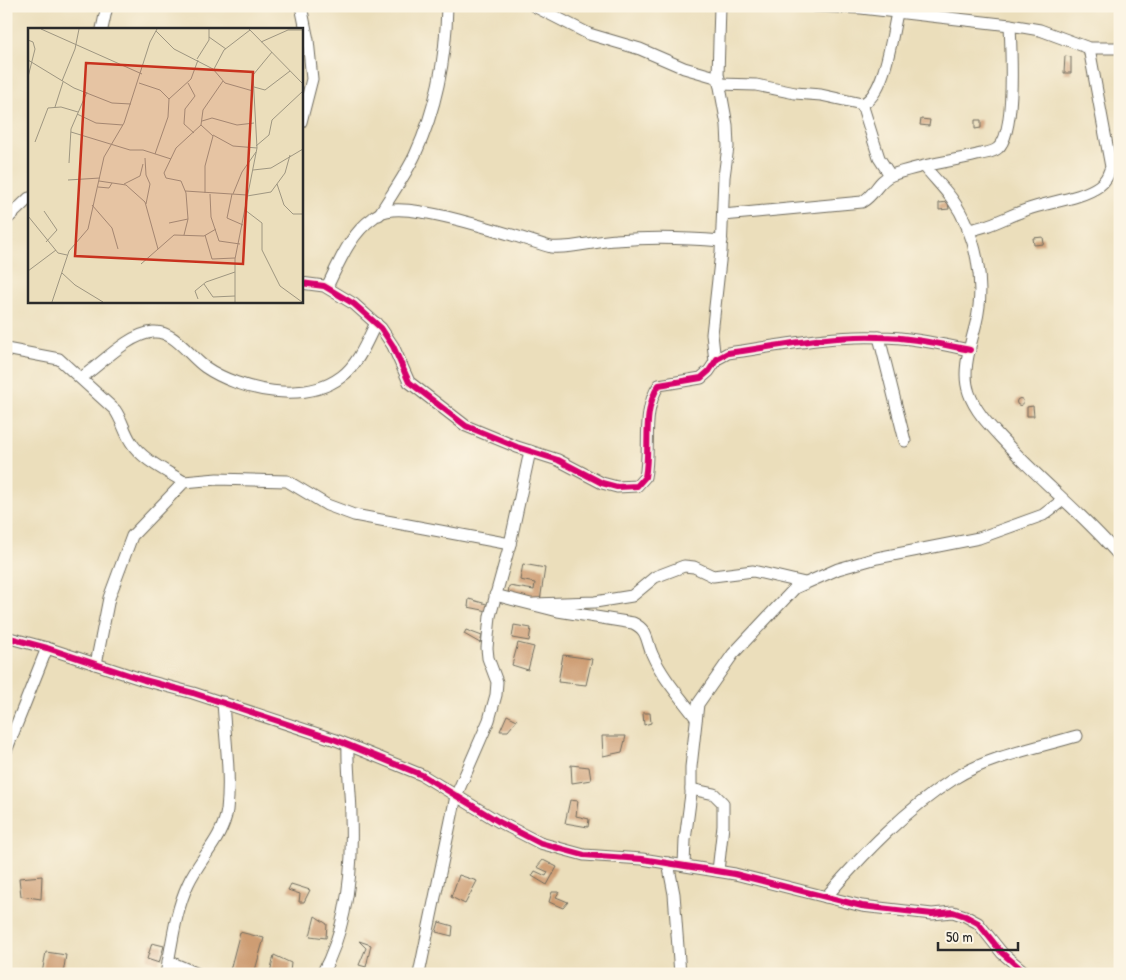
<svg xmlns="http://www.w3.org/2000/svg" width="1126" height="980" font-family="'Patrick Hand',sans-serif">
<rect width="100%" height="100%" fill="#fcf5e5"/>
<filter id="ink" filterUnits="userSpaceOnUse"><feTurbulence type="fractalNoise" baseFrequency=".02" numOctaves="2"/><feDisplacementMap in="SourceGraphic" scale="10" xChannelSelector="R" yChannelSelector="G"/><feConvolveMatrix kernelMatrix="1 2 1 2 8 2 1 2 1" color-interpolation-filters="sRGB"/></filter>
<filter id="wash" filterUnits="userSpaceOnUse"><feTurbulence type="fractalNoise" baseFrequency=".0096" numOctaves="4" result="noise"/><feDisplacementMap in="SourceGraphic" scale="20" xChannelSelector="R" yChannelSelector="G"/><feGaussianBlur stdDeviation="1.12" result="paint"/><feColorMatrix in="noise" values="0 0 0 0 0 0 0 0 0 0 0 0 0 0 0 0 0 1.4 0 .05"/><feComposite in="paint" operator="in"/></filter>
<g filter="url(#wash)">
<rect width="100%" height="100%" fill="#ebdebb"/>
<g id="blocks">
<g fill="#ce9d73">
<polygon points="1065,56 1071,57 1071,73 1064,73"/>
<polygon points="921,119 930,120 929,126 920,125"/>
<polygon points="975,120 981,120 981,128 975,129"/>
<polygon points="948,202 949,209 939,210 939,203"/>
<polygon points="1043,237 1044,244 1034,245 1033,238"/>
<circle cx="1020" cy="402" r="3.5"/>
<polygon points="1033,406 1034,416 1027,416 1027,407"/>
<polygon points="523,564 545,568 540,601 508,595 509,586 534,590 535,583 520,580"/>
<polygon points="469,599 490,605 488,611 468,607"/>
<polygon points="514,625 531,628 529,641 512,638"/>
<polygon points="466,630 482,636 480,643 464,634"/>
<polygon points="518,643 534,647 528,670 512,665"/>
<polygon points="563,655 592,659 586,685 558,682"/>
<polygon points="643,713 650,713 651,723 644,725"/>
<polygon points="507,715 517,720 508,731 500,731"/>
<polygon points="602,736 626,736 622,752 603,756"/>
<polygon points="571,765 589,767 591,780 572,783"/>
<polygon points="570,800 578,801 576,816 589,819 588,827 565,823"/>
<polygon points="543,860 557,867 547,885 532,876 535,871 546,876 548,872 537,867"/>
<polygon points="459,875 477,881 465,904 451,897"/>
<polygon points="42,876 41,899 21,896 19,878"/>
<polygon points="291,884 310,890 304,902 299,902 300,894 288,890"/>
<polygon points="552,892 559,892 556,897 568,902 563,908 549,902"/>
<polygon points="315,916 327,924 326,938 310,936"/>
<polygon points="439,922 453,926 452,936 436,932"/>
<polygon points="240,932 264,938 254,974 229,974"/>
<polygon points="359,941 371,945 366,967 359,965 366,948"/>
<polygon points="152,943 164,946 159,963 147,959"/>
<polygon points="46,952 66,955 63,974 42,973"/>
<polygon points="274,955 291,963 290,972 287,974 270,973"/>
</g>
</g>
</g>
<g filter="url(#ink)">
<use href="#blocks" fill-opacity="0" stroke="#6e6a5d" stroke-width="1"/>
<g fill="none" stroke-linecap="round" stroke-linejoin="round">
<defs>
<g id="minor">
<polyline points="301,6 308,40 312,79 301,122"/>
<polyline points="534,6 589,34 640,49 684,68 719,78"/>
<polyline points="815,6 861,8 1010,25 1040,30 1089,48 1120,48"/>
<polyline points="102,29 107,6"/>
<path d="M719,84L756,85L795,93L821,95L862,104C885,95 892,35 897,13"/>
<polyline points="862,104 879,158 890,175"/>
<path d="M925,167C934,178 944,188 952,199C976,233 986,282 976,323C971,344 961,371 969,393C976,413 991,427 1005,442C1041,482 1085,515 1120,557"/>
<path d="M379,215C391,195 405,176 415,155C437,107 446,59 447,6"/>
<path d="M723,215L862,202C875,195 878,180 892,175C918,165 949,162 977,155C983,153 993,153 998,148C1016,133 1011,49 1010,25"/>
<polyline points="6,220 29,198"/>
<path d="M968,230C989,228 1007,216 1026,210C1047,202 1081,199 1099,186C1106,181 1108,175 1111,167L1089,48"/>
<path d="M301,283L324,286L354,304L381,328L393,346L409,382L466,426L517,447L558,460L602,483L617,487L637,486L645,477C651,447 641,412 659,385L701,378L709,371L717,359L728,353C778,346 829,335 879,337C910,337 940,344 970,350"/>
<path d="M327,287C339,263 350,234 373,218C376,215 383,212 387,211C417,203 517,237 551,247C573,249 594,241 616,240C652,237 686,238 722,241"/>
<polyline points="879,337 905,441"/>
<path d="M6,349L59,359L115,410C122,420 124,431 131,442C142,460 167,471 184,482"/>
<polyline points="715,362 712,334 721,252 724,177 728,147 727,125 718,76 720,6"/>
<path d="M81,378C101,364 129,334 153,332C174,330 190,357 205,367C240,391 305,404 341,377C358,365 367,341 376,323"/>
<path d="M495,595L558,611L633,623C648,630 646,640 652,654C662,677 681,698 696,718"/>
<polyline points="534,604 595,602 632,596 655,577 684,566 694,567 713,576 753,571 805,583"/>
<polyline points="6,637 47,648 144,680 193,693 336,740 422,775 501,823 540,843 584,855 642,859 735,874 862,906 932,914 953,912 965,916 978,923 1002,953 1027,974"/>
<polyline points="96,664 109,598 132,536 184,482 217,479 287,481 327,505 354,515 510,544"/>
<polyline points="6,751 47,648"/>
<polyline points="691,789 714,794 723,803 723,826 718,871"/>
<polyline points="668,863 674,894 680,974"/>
<polyline points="684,865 685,840 691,794 691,767 698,704 733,654 795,588 838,569 877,558 979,538 1043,515 1063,500"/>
<path d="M826,897C864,853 905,810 955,778C988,757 1039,747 1077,736"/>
<polyline points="168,961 198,974"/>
<path d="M166,974C172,944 175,912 188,884C199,859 223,839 227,810C231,775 225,737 223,702"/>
<path d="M322,974C347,928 353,869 351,817C351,793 347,770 348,745"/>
<polyline points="419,974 456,796 489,720 496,695 497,682 488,658 487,648 490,616 510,544 530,451"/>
</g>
</defs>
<use href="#minor" stroke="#6e6a5d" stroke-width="13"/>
<use href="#minor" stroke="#fff" stroke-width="11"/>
<defs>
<g id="cycleway">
<path d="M301,283L324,286L354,304L381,328L393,346L409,382L466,426L517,447L558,460L602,483L617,487L637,486L645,477C651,447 641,412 659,385L701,378L709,371L717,359L728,353C778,346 829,335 879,337C910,337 940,344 970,350"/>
<polyline points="6,637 47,648 144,680 193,693 336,740 422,775 501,823 540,843 584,855 642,859 735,874 862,906 932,914 953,912 965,916 978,923 1002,953 1027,974"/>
</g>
</defs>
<use href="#cycleway" stroke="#fcf5e5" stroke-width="9"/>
<use href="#cycleway" stroke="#d6006c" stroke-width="6"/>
</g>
</g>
<g transform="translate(28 28)">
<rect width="275" height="275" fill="#ebdebb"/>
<path fill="none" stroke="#9e9681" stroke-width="1" d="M13,1L114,46M221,1L275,56M128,3L146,21L185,41L197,55L225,63M181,9L198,21M0,12L5,14L7,21L0,49M233,14L260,2H275M169,31L181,12V1M0,32L46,60L84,75L103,76M186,41L196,22L222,2M34,53L47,21L51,1M111,55L132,62L141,71L140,89L127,126M160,55L167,68L157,81L156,96L166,105M226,59L237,62L262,43M141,71L163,51L170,32M27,79L35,54M49,86L68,95L95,97M174,93L184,90L209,97L226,95M173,97L185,108L177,138V165M43,104L102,122H115L143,131M185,107L205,118L229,120M7,114L20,80L33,79L50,84M228,118L241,107L244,92L275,63M117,130L118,147L122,156L118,176M41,135L43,101L59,64M225,142L243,140L275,121M40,152L72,150M71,153L98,157L117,174L130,221M96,156L112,148L115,136M249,156L256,177L265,186H275M70,159L81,160L84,155M157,163L219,167M182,166L183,189L191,213L212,216M204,166L199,190L215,197M205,166L214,144L228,124M219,168L243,164L257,145L262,127M64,177L84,200L90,221M217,182L234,195V222L252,258L274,274M16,183L29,202L18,214M0,188L30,225L39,227M141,195L160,191M156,207L160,191L158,165L153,153L138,150L136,145L148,120L173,97L175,82L195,53M177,207L184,231L207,230M113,236L146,207L176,208L188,201M0,243L28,222M34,245L47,257L75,274M176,256L185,269L207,268M170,271L167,263L178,254L207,244M24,274L41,223L60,201L76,129L96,95L122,14L129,1M207,274V231L229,120L225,47L244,24"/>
<path fill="#c8321e" fill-opacity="0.15" stroke="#c8321e" stroke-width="2.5" d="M58,35L225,44L215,236L47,228Z"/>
<rect width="275" height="275" fill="none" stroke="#2b2b2b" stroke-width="2.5"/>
</g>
<rect width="1126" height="980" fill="none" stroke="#fcf5e5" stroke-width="25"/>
<path d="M938 942v8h80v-8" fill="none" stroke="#2b2b2b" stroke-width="2.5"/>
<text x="946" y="942" font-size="15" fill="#2b2b2b" stroke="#fcf5e5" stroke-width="4" paint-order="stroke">50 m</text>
</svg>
